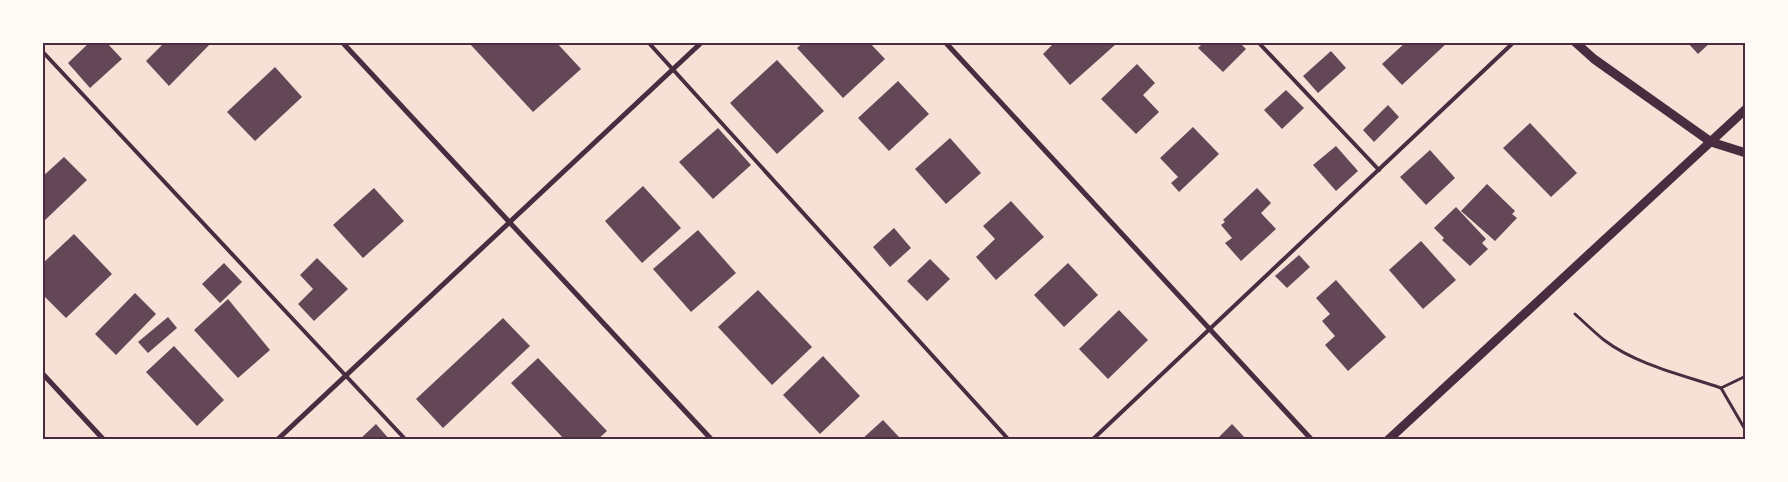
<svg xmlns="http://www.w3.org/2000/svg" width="1788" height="482" font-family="'Work Sans',sans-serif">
<rect width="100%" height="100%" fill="#f7e1d7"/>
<g fill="#644757">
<polygon points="90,42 106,42 122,59 90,88 68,63"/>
<polygon points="165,42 212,42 169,86 146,61"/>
<polygon points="472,42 556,42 581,69 533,112 470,44"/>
<polygon points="804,42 869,42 885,59 843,98 797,48"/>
<polygon points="1055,42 1115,42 1116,44 1070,85 1043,54"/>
<polygon points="1204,42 1239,42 1246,49 1223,72 1198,48"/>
<polygon points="1406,42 1448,42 1402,85 1382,64"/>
<polygon points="1687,42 1711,42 1698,54"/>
<polygon points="1331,51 1346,68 1318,93 1303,76"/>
<polygon points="777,60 824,111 777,154 730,103"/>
<polygon points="1137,64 1155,83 1143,95 1159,112 1136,134 1101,99"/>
<polygon points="275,67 302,97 255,141 227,112"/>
<polygon points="898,81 929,114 889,151 858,118"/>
<polygon points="1286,90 1304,108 1282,129 1264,110"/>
<polygon points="1388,105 1399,117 1374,142 1363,130"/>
<polygon points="1530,123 1577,173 1551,197 1503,148"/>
<polygon points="1193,127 1219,154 1179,192 1171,183 1178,177 1160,158"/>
<polygon points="718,128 751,165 713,199 679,162"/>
<polygon points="950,138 981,173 946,204 915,169"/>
<polygon points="1336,146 1358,171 1336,191 1313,165"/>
<polygon points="1430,150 1455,178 1426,205 1400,177"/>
<polygon points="64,157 87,180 42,223 42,177"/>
<polygon points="1487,184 1515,211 1512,214 1517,218 1495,241 1461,211"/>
<polygon points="643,186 681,228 642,263 605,221"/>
<polygon points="374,188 404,221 363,258 333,225"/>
<polygon points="1257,188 1271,203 1261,213 1276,229 1241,261 1225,243 1232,238 1221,225 1225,222 1223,220"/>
<polygon points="1011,201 1044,237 996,280 976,257 995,239 983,226"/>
<polygon points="1456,207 1486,239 1482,243 1488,249 1470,266 1442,240 1444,238 1434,228"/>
<polygon points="894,228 911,248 890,267 873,247"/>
<polygon points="698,230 736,273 691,312 653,269"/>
<polygon points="74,234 112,274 66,318 42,294 42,264"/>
<polygon points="1421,241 1456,280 1423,309 1389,270"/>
<polygon points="1299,255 1310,267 1287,288 1275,276"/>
<polygon points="317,258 348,289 314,321 298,304 313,289 300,275"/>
<polygon points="930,259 950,279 927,301 907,281"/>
<polygon points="224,263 242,282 220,303 202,284"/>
<polygon points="1068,263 1098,295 1064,327 1034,295"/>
<polygon points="1336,280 1386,337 1348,371 1325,345 1335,336 1322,321 1330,314 1316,298"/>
<polygon points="758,290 812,347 772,385 718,327"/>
<polygon points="135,293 156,314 116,355 95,334"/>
<polygon points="228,299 270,350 238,378 194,330"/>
<polygon points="1119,310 1148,340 1108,379 1079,349"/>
<polygon points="168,317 177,328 148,353 138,342"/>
<polygon points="503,318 530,346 443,428 416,399"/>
<polygon points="174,346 224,400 197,426 146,372"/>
<polygon points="823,356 860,396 820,434 783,395"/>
<polygon points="538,358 607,431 597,440 565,440 511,383"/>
<polygon points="883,420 899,437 896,440 861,440"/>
<polygon points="376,424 390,440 359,440"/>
<polygon points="1232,424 1247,440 1216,440"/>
</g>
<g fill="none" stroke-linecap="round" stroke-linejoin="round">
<g stroke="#4a2c40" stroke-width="3">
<path d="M1575,314C1585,323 1594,332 1604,340C1637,365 1683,375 1721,388L1746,376"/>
<polyline points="1721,388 1746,431"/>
</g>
<g stroke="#4a2c40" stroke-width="4">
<polyline points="648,42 1009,440"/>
<polyline points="1258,42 1379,170"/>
<polyline points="42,51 406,440"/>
<polyline points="1092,440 1514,42"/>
</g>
<g stroke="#4a2c40" stroke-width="5">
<polyline points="342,42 712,440"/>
<polyline points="945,42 1312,440"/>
<polyline points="42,373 104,440"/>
<polyline points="277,440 702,42"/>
</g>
<g stroke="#4a2c40" stroke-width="9">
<polyline points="1575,42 1594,59 1711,142 1746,153"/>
<polyline points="1388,440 1746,109"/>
</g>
</g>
<rect width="1788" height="482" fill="none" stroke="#fffaf5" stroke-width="88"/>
<rect x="44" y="44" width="1700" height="394" fill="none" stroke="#4a2c40" stroke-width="2"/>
</svg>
